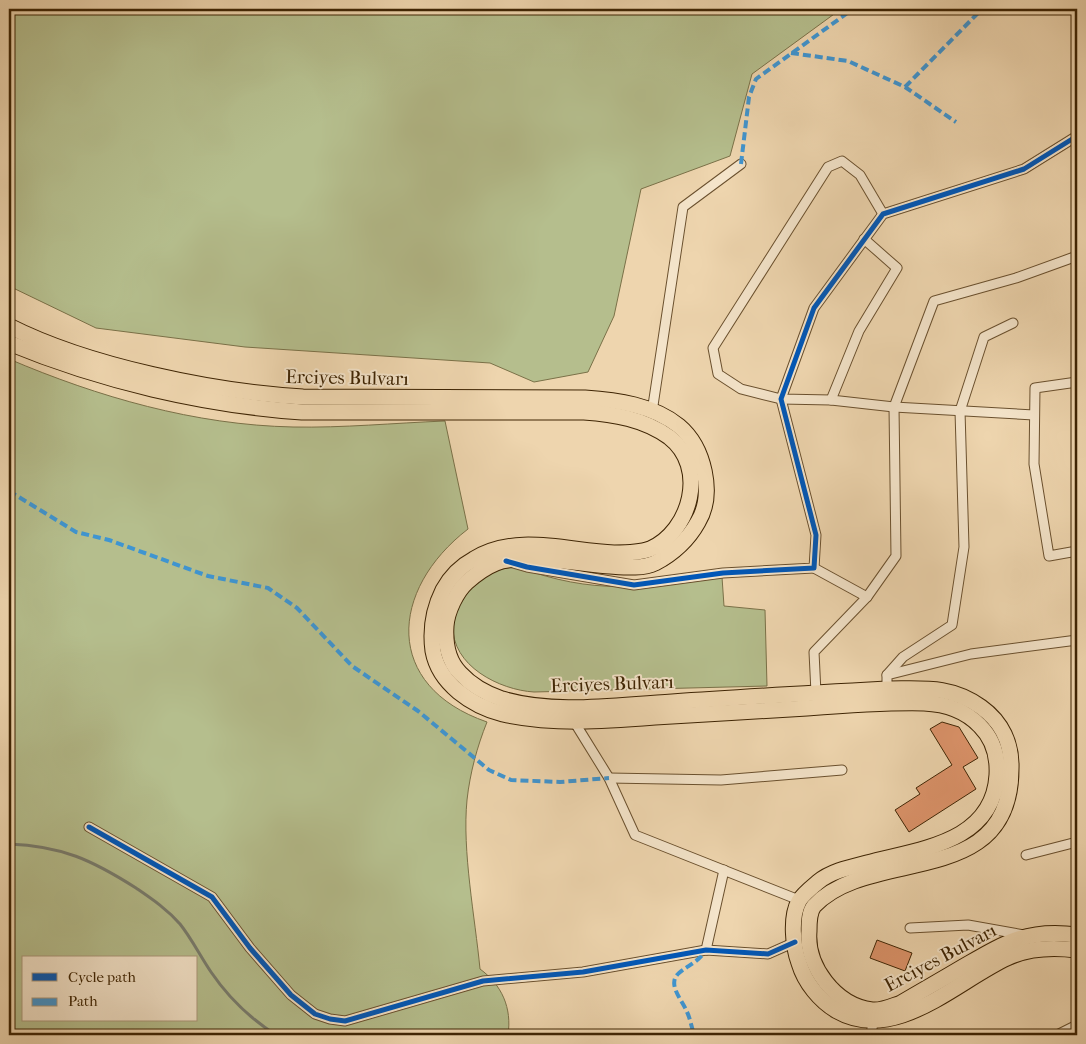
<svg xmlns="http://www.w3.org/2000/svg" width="1086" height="1044" font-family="'IM FELL French Canon',serif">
<rect width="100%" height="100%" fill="#eed5ae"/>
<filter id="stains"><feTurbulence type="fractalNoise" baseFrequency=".004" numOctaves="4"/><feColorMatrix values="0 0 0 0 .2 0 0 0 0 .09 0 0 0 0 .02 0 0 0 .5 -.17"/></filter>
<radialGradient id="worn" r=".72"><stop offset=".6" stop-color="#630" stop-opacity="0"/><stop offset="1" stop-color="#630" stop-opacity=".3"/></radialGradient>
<g fill="#b5be8d" stroke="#7a7148" fill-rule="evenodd">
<polygon points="9,9 841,9 752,74 730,156 641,189 614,316 588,372 534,382 490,363 245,347 96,328 9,286"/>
<path d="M9,359C98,397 195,425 293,427C343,428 394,423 445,421L468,529C389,590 383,686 487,722C477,747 470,773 467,800C462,851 475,917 480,969C502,985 512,1008 508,1035H9ZM24,958H196V1020H24Z"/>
<path d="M518,567C593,595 644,588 722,577L724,606L765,610L767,686L534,692C500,690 451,666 453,625C454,615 459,606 464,597C476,577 494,568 518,567Z"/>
</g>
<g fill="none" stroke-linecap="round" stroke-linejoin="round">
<path stroke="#787c6e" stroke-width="3" d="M9,844C62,846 92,860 136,888C152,899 167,909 180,924C192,939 200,956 211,972C228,997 251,1019 276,1035"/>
</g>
<g fill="#de946b" stroke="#3e2403">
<polygon points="942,722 959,727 978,758 963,767 976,789 909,832 895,810 920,794 916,788 952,765 930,729"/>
<polygon points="877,940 912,953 905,971 870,958"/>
</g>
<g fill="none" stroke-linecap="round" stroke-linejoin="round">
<defs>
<g id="street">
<polyline points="1077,61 1077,75"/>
<polyline points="883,214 860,175 842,161 828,167 713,348 718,374 741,389 781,399 831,400 894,407 1034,415"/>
<polyline points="1077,382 1035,388 1034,464 1049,556 1077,551"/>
<polyline points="831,400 859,331 897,268 864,239"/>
<polyline points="652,412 683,207 741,164"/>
<polyline points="513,563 527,567 634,585 723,573 814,568 816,535 781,399 814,308 883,214 1024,169 1077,136"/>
<polyline points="814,568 867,597"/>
<polyline points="887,675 903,657 952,625 964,547 960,411 984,337 1013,323"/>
<polyline points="887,689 887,675 971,654 1077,640"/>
<polyline points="816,693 814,652 867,597 896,556 894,407 934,301 1016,278 1077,256"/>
<polyline points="575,723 609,778 635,835 799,900"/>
<polyline points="609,778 721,780 842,770"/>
<polyline points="89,827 212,897 250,948 291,995 315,1014 330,1019 345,1021 483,981 583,972 706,950 768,954 795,942"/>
<polyline points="1026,855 1073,843 1077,844"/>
<polyline points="910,928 968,925 1024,935"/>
<polyline points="706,950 724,870"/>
<polyline points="871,1035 873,1022"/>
<polyline points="1057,1035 1077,1025"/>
</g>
<g id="highway">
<path d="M9,326C88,366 214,392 303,397L585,398C617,400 653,405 679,426C704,447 715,494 698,522C688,540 672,554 655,563C643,569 624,567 610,566C582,564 521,553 496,563C486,567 475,575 467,582C456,592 447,612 446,626C445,642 448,661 460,673C471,685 487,694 502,699C556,715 616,705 672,702C743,697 815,693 887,689C923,689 950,685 981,707C1002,722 1012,744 1011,769C1011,891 870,846 814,906C809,912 809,923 809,931C806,966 835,1005 872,1010C882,1011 892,1006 901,1003C921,991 941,980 961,968C1003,944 1026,928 1077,935"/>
<path d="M9,343C101,381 203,405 302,412H584C614,414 644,419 669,437C708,467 691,531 650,549C640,553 625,553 614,553C567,551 517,533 474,559C461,566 450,577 443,590C433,610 430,629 433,651C439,684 472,706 503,714C553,725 604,721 655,717C706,714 756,711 807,708C846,705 885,702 924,703C946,704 965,710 980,726C994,740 998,756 997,775C993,843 919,849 867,863C851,867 831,871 818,882C812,887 802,895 799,901C790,917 793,947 799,963C805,983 820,1001 837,1011C895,1044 957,981 1007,958C1028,948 1054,947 1077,950"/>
</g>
</defs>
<use href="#street" stroke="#6a502e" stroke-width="11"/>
<use href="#highway" stroke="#3e2403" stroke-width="17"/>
<use href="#street" stroke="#f4e4ca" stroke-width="9"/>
<use href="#highway" stroke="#eed5ae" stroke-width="15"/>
<g stroke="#3f95d1" stroke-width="4" stroke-dasharray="8 4" stroke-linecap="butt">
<polyline points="791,53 848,61 905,87 956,122"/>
<polyline points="905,87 982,9"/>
<polyline points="741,164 749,97 756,79 853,9"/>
<polyline points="9,491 76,532 109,540 208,576 268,588 297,608 352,666 418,711 489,770 511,780 560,782 609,778"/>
<path d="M693,1031C691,1025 690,1018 687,1012C683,1001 666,984 679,973C690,964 697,963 706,950"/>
</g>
<defs>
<g id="cycleway">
<polyline points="506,561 527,567 634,585 723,573 814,568 816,535 781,399 814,308 883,214 1024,169 1077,136"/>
<polyline points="89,827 212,897 250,948 291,995 315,1014 330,1019 345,1021 483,981 583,972 706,950 768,954 795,942"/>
</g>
</defs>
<use href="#cycleway" stroke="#f4e4ca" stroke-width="8"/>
<use href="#cycleway" stroke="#0057b8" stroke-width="5"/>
</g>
<g text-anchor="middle" stroke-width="4" stroke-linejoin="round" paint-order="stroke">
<g font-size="19" fill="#3e2403" stroke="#f4e4ca">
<text transform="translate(347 377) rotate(1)" y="7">Erciyes Bulvarı</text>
<text transform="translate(612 683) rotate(-2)" y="7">Erciyes Bulvarı</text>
<text transform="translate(940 957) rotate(-28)" y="7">Erciyes Bulvarı</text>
</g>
</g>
<rect width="1086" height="1044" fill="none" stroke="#eed5ae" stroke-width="30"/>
<rect x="10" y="10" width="1066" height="1024" fill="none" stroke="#3e2403" stroke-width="2.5"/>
<rect x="15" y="15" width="1056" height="1014" fill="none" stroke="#3e2403"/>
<rect x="22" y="956" width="175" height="65" fill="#f4e4ca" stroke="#ab977a"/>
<rect x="32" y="973" width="25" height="8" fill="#0057b8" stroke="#ab977a"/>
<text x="68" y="982" font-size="15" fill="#3e2403">Cycle path</text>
<rect x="32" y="998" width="25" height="8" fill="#3f95d1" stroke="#ab977a"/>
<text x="68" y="1006" font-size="15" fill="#3e2403">Path</text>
<rect width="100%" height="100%" filter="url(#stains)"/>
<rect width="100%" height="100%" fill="url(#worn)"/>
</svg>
